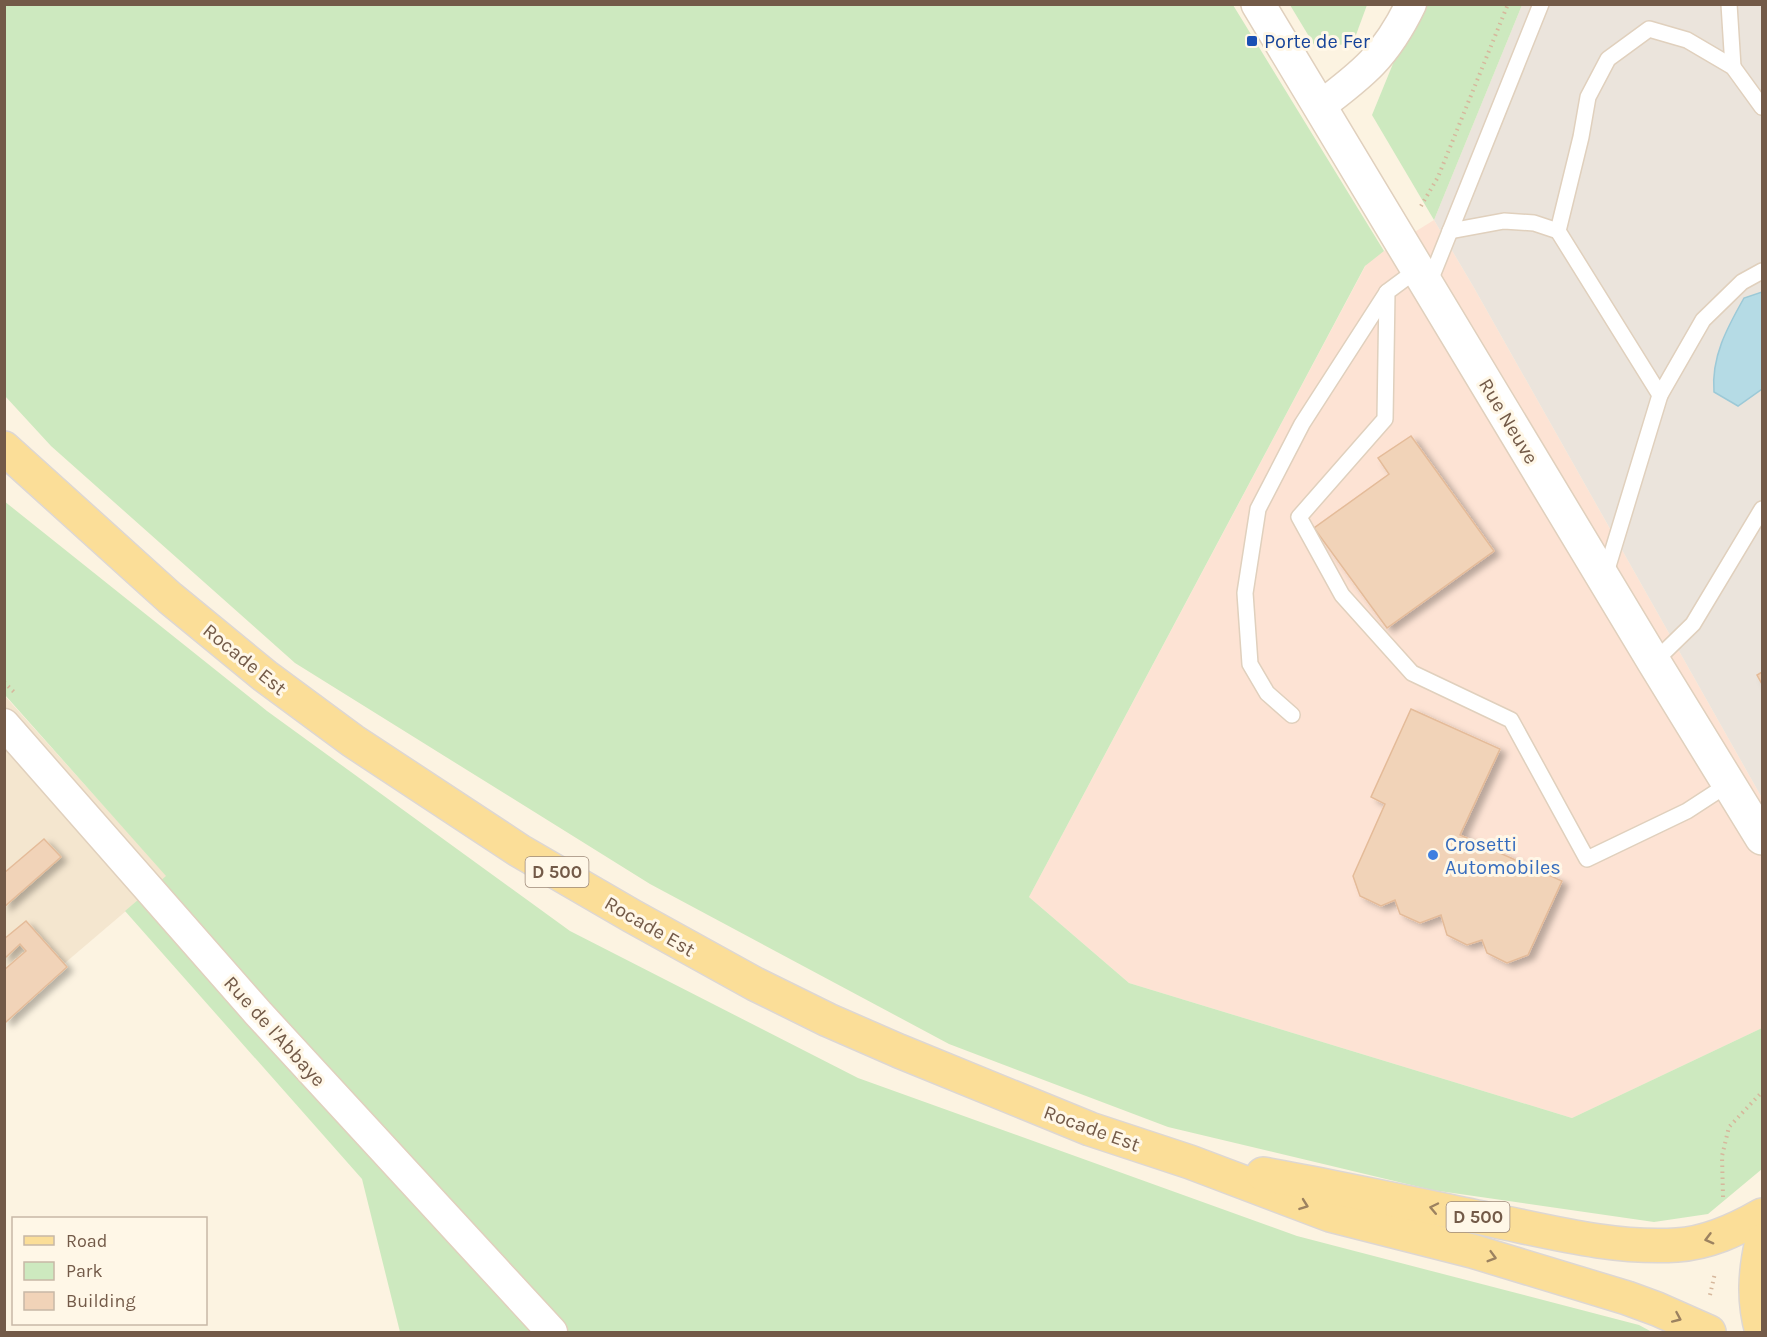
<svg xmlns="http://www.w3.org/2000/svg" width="1767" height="1337" font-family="Karla,sans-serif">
<defs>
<filter id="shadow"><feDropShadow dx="6" dy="4" stdDeviation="3" flood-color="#0004"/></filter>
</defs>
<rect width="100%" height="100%" fill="#fcf3e1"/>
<polygon fill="#f4e6cf" points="4,695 167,876 5,1014 4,1014"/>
<polygon fill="#fde3d4" points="1434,220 1473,286 1762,798 1762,1028 1572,1118 1129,983 1029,897 1368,261"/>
<polygon fill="#ebe4dc" points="1522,5 1762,5 1762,798 1473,286 1434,220"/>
<g fill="#cde9bf">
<polygon points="5,4 1233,5 1384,251 1365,266 1029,897 1129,983 1572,1118 1762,1028 1762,1169 1708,1214 1654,1222 1432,1190 1168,1127 949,1044 650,884 295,663 51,446 5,396"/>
<polygon points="1290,5 1367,5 1353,43 1316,48"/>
<polygon points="1417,5 1522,5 1434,220 1372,115"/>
<polygon points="4,501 267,711 570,931 858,1078 1297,1236 1639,1325 1652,1332 400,1332 362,1179 125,911 166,876 5,695"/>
</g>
<path fill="#b5dbe5" stroke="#9cc9d7" stroke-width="1.5" d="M1762,292V389L1738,406L1714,392C1711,357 1727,328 1744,298Z"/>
<g fill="#f1d3b8" stroke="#e4bb99" stroke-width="1.5" filter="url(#shadow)">
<polygon points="1411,436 1494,551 1387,628 1314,528 1389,474 1378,458"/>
<polygon points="1762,672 1762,684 1757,675"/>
<polygon points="1411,709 1500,749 1460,835 1562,881 1528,955 1507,963 1487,953 1482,940 1467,945 1447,935 1441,915 1420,923 1400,914 1395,900 1381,906 1360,896 1353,876 1385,804 1371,797"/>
<polygon points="44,839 61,857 4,907 4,873"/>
<polygon points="26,921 67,967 6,1022 4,1020 4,970 26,951 20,944 4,959 4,939"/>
</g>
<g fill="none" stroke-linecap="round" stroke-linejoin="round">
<defs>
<g id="service">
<polyline points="1729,4 1733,67"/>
<polyline points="1450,231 1504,221 1534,223 1558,231"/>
<polyline points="1418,269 1387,292 1385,419 1299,517 1342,595 1412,673 1511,720 1587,859 1687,811 1730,783"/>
<polyline points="1428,286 1541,4"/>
<polyline points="1660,395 1703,320 1742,282 1762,271"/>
<polyline points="1605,576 1660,395 1558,231 1581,137 1588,97 1608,59 1649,29 1687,40 1733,67 1762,107"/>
<polyline points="1654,662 1693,624 1762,509"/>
<polyline points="1292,715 1267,693 1250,664 1245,593 1258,509 1302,424 1387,292"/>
</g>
<g id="minor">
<path d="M1319,107C1363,74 1386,56 1411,4"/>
<polyline points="4,724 258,1013 552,1332"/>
</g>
<polyline id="tertiary" points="1258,4 1654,662 1762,838"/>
<g id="primary">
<polyline points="4,448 170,598 265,676 353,741 520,851 632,916 755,984 828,1020 899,1051 1090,1129 1190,1162 1330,1215 1472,1251 1627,1298 1657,1309 1709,1332"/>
<path d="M1263,1174C1341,1188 1419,1205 1496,1221C1554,1233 1617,1249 1677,1245C1708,1243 1736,1230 1762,1215"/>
<path d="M1762,1332C1753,1301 1755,1272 1762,1241"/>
</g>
</defs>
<use href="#service" stroke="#e0d0bd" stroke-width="18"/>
<use href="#minor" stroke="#e0d0bd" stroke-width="33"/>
<use href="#tertiary" stroke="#e0d0bd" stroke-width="36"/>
<use href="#primary" stroke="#ddd7d3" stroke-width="36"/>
<g stroke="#d6b79c" stroke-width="4" stroke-dasharray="1.5 4.5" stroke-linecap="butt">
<polyline points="1421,206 1438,177 1508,4"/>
<polyline points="4,682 15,693"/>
<polyline points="1723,1197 1722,1156 1729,1127 1762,1092"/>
<polyline points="1710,1295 1715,1273"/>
</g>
<use href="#service" stroke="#fff" stroke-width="15"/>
<use href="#minor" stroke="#fff" stroke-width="30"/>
<use href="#tertiary" stroke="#fff" stroke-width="33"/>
<use href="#primary" stroke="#fbde98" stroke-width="33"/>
</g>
<defs><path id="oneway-chevron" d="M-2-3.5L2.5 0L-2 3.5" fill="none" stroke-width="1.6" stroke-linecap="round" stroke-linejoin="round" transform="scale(1.5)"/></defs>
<g stroke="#9c8260">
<use href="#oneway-chevron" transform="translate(1304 1205) rotate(20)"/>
<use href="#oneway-chevron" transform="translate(1434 1208) rotate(-168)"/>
<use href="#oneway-chevron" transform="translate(1709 1239) rotate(165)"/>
<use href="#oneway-chevron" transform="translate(1492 1257) rotate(16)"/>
<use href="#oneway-chevron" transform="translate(1677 1318) rotate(24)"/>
</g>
<rect fill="#1a4fb4" stroke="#fff7e7" stroke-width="2" x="1246" y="35" width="12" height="12" rx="3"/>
<circle fill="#3f7fe0" stroke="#fff7e7" stroke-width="2" cx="1433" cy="855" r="6"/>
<g text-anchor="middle" stroke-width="6" stroke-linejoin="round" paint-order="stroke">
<g fill="#fff7e7" stroke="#9d8978" stroke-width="1.5">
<rect x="525.5" y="857" width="63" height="30" rx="4.5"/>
<rect x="1446.5" y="1202" width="63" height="30" rx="4.5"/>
</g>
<g font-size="18" font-weight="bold" fill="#735a48">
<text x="557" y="878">D 500</text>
<text x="1478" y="1223">D 500</text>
</g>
<g font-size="20" fill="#164399" stroke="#fff7e7" text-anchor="start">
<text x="1264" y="48">Porte de Fer</text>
</g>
<g font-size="20" fill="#735a48" stroke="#fff7e7">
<text transform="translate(1509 421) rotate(59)" y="7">Rue Neuve</text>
<text transform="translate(245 659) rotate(39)" y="7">Rocade Est</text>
<text transform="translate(650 926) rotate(30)" y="7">Rocade Est</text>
<text transform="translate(275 1031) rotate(48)" y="7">Rue de l'Abbaye</text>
<text transform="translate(1092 1128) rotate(20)" y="7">Rocade Est</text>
</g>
<g font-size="20" fill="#366cbe" stroke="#fff7e7" text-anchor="start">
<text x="1445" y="851">Crosetti<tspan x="1445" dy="23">Automobiles</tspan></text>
</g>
</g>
<rect width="1767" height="1337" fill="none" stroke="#735a48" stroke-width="12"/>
<rect x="12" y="1217" width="195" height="108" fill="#fff7e7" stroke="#c7b8a7" stroke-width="1.5"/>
<rect x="24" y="1236" width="30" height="9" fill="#fbde98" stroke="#c7b8a7" stroke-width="1.5"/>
<text x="66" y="1247" font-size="18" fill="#735a48">Road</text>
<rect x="24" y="1262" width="30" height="18" fill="#cde9bf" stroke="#c7b8a7" stroke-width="1.5"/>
<text x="66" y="1277" font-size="18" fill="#735a48">Park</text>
<rect x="24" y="1292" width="30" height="18" fill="#f1d3b8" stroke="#c7b8a7" stroke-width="1.5"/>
<text x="66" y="1307" font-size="18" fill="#735a48">Building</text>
</svg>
